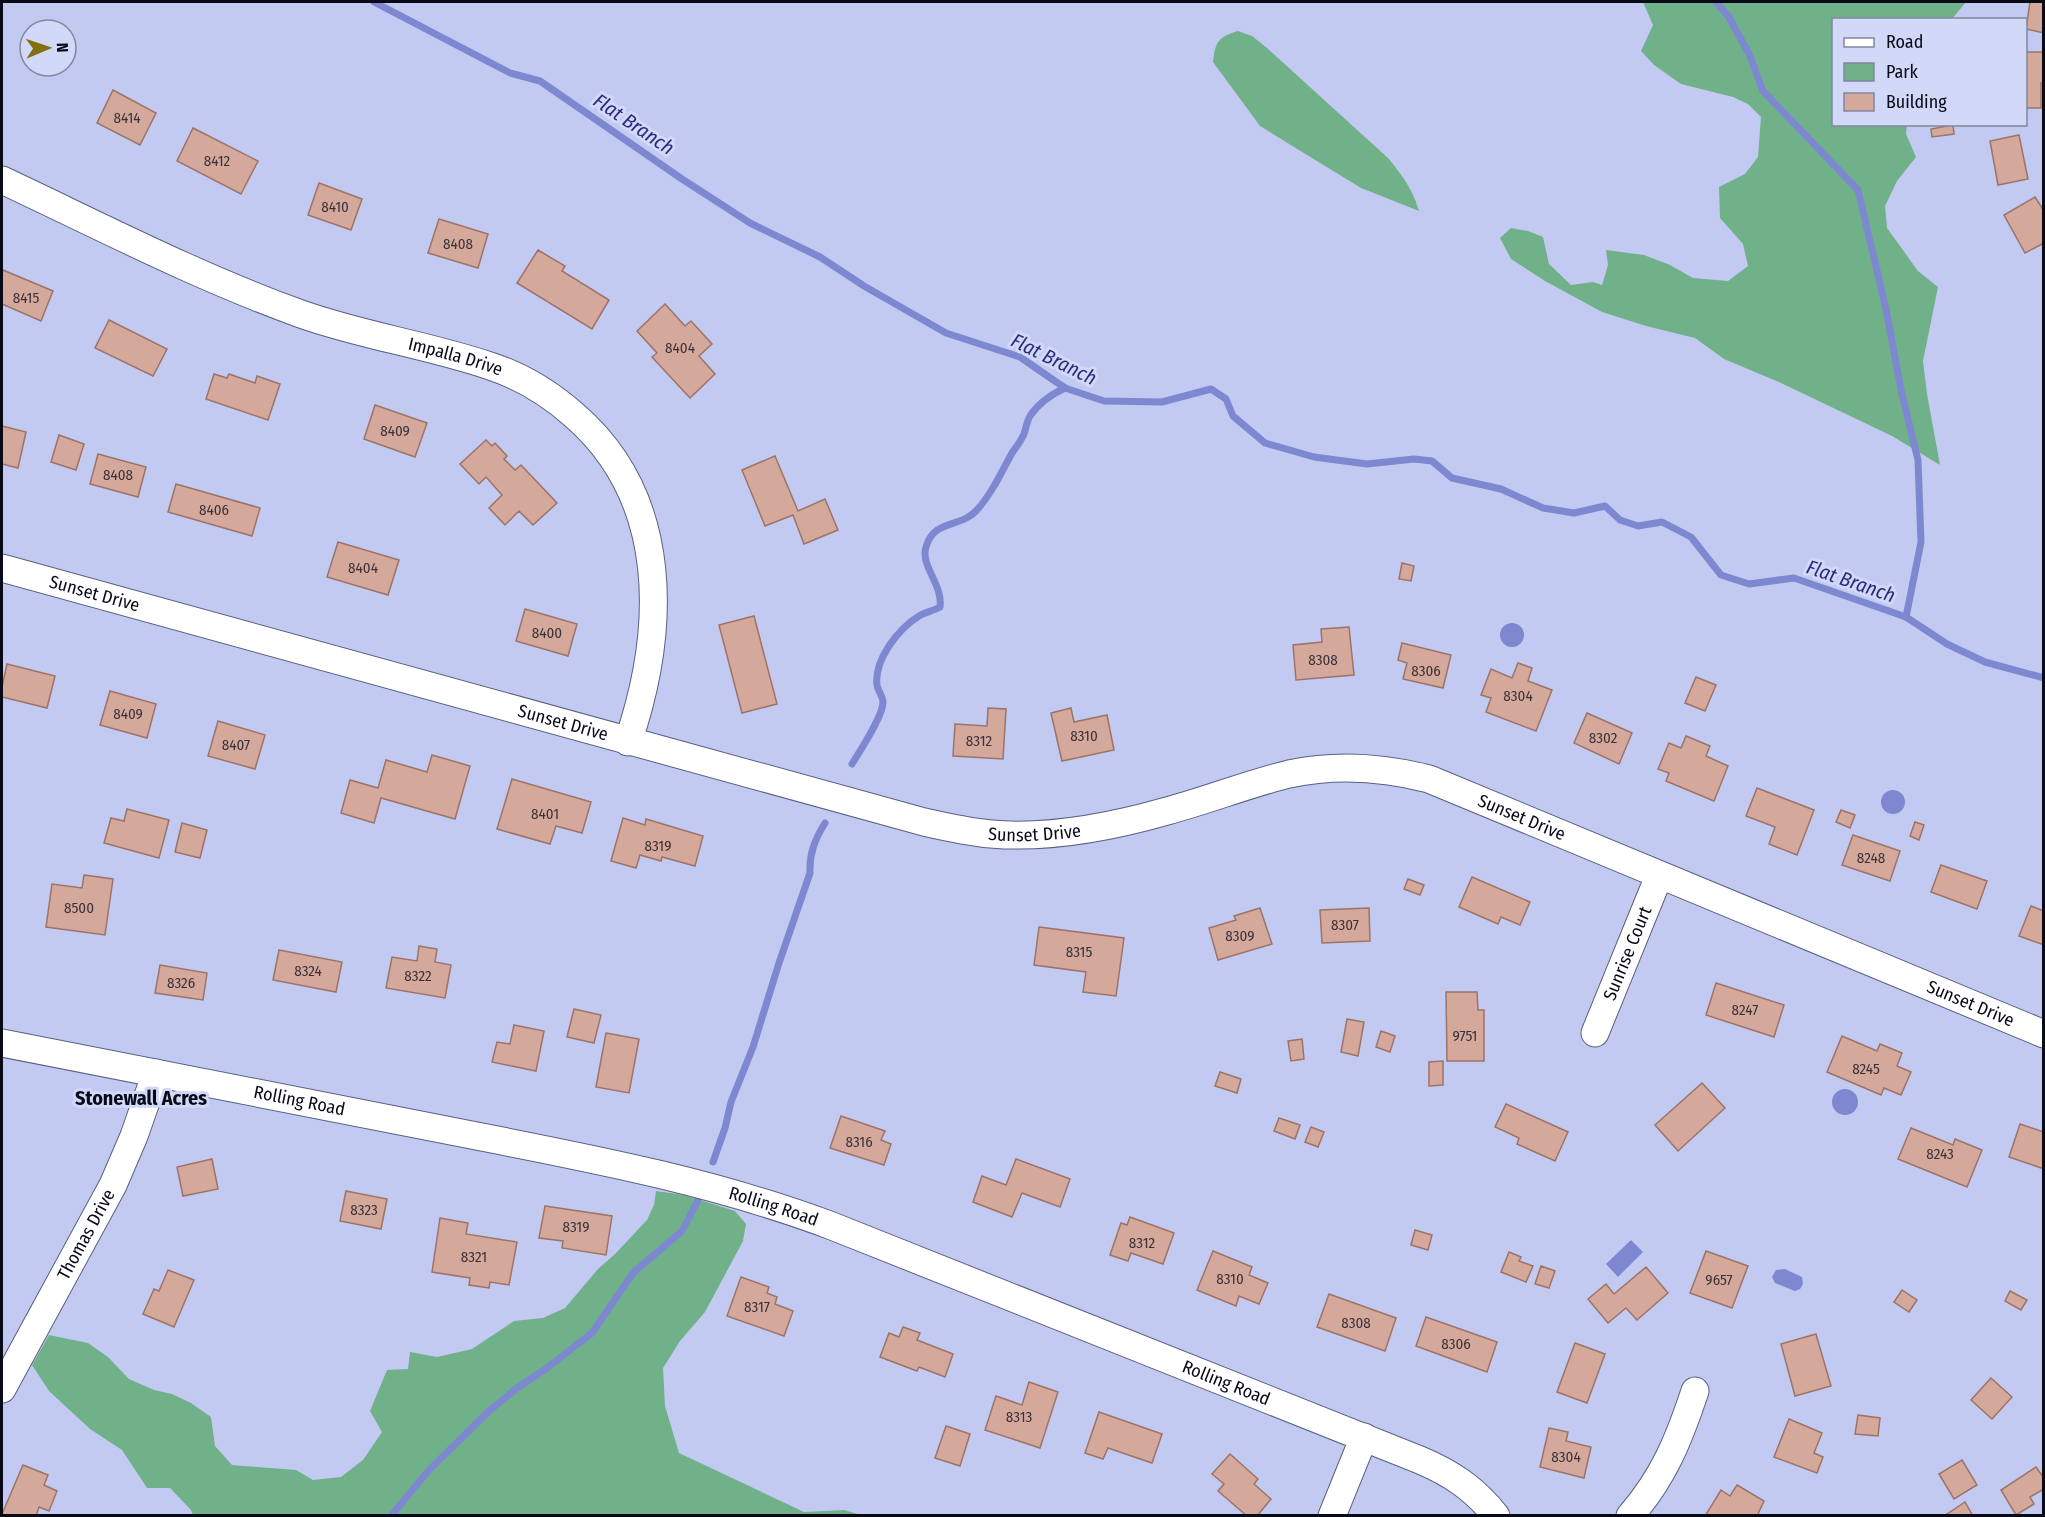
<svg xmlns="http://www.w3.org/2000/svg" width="2045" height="1517" font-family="'Fira Sans Condensed',sans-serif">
<rect width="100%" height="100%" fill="#c2caf2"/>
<g fill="#71b189">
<polygon points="1643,2 1966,2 1952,19 1834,20 1834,124 1907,125 1906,134 1916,157 1897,181 1885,206 1887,228 1918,271 1938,287 1923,361 1927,394 1940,465 1892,436 1781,383 1724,359 1695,338 1646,326 1602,312 1545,281 1511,259 1500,238 1511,228 1528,231 1543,237 1549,264 1571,285 1593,282 1602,285 1608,265 1606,250 1644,255 1670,265 1693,278 1728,281 1748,266 1743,244 1720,218 1719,187 1745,174 1758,157 1761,117 1748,104 1733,97 1681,84 1654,65 1641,51 1653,25"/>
<path d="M1238,31L1252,36L1267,48L1388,158C1402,175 1413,190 1419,211L1361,188L1260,126L1213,62C1215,42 1218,37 1238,31Z"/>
<polygon points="656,1191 684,1195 735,1211 746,1224 743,1241 705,1312 680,1341 663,1368 665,1406 679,1453 804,1512 844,1510 861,1515 193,1515 191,1510 170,1488 147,1488 122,1450 90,1429 49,1391 32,1365 49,1335 88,1343 108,1357 129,1379 154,1390 172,1394 191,1403 211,1417 215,1446 232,1465 296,1470 313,1480 341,1477 363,1460 382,1432 370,1411 387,1370 408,1369 410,1352 437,1357 472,1349 514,1321 543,1318 565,1308 598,1269 615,1254 647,1220 654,1205"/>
</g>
<g fill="#7d88d0">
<circle cx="1512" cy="635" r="12"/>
<circle cx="1893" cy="802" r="12"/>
<circle cx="1845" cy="1102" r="13"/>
<polygon points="1631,1240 1643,1252 1618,1277 1606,1264"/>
<polygon points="1785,1269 1802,1277 1803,1284 1800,1289 1795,1291 1775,1283 1772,1277 1776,1270"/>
</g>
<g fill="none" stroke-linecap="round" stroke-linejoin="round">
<g stroke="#7d88d0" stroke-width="7">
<polyline points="374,2 510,73 540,81 682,179 750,223 820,257 864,286 946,333 1020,357 1065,388 1104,401 1162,402 1211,389 1226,399 1233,416 1265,443 1314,457 1367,464 1414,459 1432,461 1452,478 1501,489 1543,508 1574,513 1605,506 1620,520 1638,526 1662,522 1691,537 1721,575 1749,584 1794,578 1906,617 1947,644 1985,662 2044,678"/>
<polyline points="1716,2 1729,17 1750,56 1763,91 1858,190 1886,309 1901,390 1918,460 1921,542 1906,617"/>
<path d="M852,764C860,751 883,716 883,702C883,697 878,691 877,685C874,660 898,629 919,616C925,612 933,611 940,607C943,584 920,566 926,547C934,519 960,528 976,511C991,495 1001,473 1012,453C1016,447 1021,441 1024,434C1026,428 1027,421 1030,416C1038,404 1052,394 1065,388"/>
<path d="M713,1162L725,1128L731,1102L753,1047L779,963L810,873C809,854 815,839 825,823"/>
<polyline points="391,1516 429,1470 488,1412 517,1388 547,1368 592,1333 633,1273 682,1231 698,1200"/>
</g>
</g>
<g fill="#d5a89c" stroke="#9d7368" stroke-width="1.5">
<polygon points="2030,2 2044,2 2044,33 2026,29"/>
<polygon points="2026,52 2044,52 2044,83 2041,83 2041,108 2026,108"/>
<polygon points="113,90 156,113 140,145 97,123"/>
<polygon points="1953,125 1954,134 1932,137 1931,129"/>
<polygon points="193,128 258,161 241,194 177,161"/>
<polygon points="2019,135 2028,179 1998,185 1990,141"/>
<polygon points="319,183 362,199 351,230 308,215"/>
<polygon points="2035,197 2044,211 2044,243 2025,253 2004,215"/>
<polygon points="439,219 488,234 478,268 428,253"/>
<polygon points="538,250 565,266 562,271 609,300 592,329 517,283"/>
<polygon points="3,270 53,291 41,321 2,304 2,274"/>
<polygon points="665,304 685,326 691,321 712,344 699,356 715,374 690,398 652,357 657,353 637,331"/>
<polygon points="109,320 167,349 153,376 95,348"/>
<polygon points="214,374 227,378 229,374 255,383 257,376 280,384 268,420 206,399"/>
<polygon points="375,405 427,423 415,457 364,439"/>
<polygon points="2,426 26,432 18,468 2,464"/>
<polygon points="59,435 84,444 76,470 51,462"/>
<polygon points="486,440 492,446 495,443 507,456 504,459 515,470 521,465 557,503 533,525 519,511 505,525 489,508 502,495 486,477 479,484 460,464"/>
<polygon points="98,454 146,467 138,497 90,484"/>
<polygon points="775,456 798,511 825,499 838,530 804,544 793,515 765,526 742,470"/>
<polygon points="176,484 260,508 252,536 168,512"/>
<polygon points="338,542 399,560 388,595 327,577"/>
<polygon points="1402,563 1414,566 1411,581 1399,579"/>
<polygon points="525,609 577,624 568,656 516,641"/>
<polygon points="754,616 777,704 742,713 719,625"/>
<polygon points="1349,627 1354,675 1296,680 1293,645 1322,642 1321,629"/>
<polygon points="1402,643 1451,655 1443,688 1403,679 1407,663 1398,660"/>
<polygon points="1518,663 1532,668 1528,681 1552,690 1536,731 1486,712 1491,698 1481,695 1491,669 1512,678"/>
<polygon points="7,664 55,676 47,708 2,697 2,687"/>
<polygon points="1696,677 1716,685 1705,711 1685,703"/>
<polygon points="110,691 156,704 147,738 100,725"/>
<polygon points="988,708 1006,709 1003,759 953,756 955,724 987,726"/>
<polygon points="1071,708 1074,722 1107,715 1114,750 1062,761 1051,713"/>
<polygon points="1587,713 1632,733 1619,764 1574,743"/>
<polygon points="218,721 265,735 255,769 208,756"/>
<polygon points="1686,736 1710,746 1706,756 1728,766 1714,801 1666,781 1669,773 1658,769 1669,743 1681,748"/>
<polygon points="432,755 470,766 455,819 381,798 374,823 341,813 350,780 378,788 386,760 427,772"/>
<polygon points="512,779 591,802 582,833 556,826 550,844 497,829"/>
<polygon points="1757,788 1814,810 1797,855 1769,844 1775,827 1746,816"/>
<polygon points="127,809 169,820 159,858 104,843 111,818 124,821"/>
<polygon points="1841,810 1855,815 1850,828 1836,822"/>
<polygon points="623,818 645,825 646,819 703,836 695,866 662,857 661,861 640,855 636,868 611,861"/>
<polygon points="1915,822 1924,825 1919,840 1910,836"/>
<polygon points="182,823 207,830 200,858 175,852"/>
<polygon points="1853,835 1900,851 1890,881 1842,865"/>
<polygon points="1941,865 1987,881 1977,909 1931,892"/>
<polygon points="84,875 113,879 105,935 46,927 52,884 82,888"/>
<polygon points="1472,877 1530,902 1520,925 1501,917 1498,924 1459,907"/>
<polygon points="1408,879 1424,885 1420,895 1404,889"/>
<polygon points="2031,906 2044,911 2044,945 2019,936"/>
<polygon points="1260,908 1272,944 1218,960 1209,928 1236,920 1234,916"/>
<polygon points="1369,908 1370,941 1322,943 1320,910"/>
<polygon points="1039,927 1124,938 1116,996 1083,992 1086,972 1034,965"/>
<polygon points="419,946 437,949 435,962 451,965 445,998 386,988 392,957 417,961"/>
<polygon points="279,950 342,962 336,992 273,980"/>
<polygon points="160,965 207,973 203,1000 155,993"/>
<polygon points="1716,983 1784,1005 1774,1037 1706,1015"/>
<polygon points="1446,992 1477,992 1478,1010 1484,1010 1484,1061 1447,1061"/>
<polygon points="574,1009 601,1015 594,1043 567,1037"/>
<polygon points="1347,1019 1364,1022 1358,1056 1341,1052"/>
<polygon points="514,1025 544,1031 536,1071 492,1062 497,1042 510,1044"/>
<polygon points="1381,1031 1395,1036 1390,1052 1376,1047"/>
<polygon points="606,1033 639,1039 629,1093 596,1087"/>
<polygon points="1842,1036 1877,1051 1880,1044 1902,1053 1897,1066 1911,1072 1901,1095 1884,1088 1881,1095 1827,1072"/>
<polygon points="1302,1039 1304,1059 1291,1061 1288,1041"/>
<polygon points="1443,1061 1443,1085 1429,1086 1429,1062"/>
<polygon points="1220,1072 1241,1079 1237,1093 1215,1086"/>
<polygon points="1702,1083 1725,1108 1678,1151 1655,1125"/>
<polygon points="1506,1104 1568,1132 1555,1161 1517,1144 1519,1138 1495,1127"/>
<polygon points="841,1116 885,1131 881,1140 891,1144 884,1165 830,1148"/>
<polygon points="1279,1118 1300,1125 1295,1139 1274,1131"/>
<polygon points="2020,1124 2044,1132 2044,1169 2009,1157"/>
<polygon points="1311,1127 1324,1132 1318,1147 1305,1142"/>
<polygon points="1911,1128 1953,1145 1955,1139 1982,1150 1967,1187 1898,1159"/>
<polygon points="212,1159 218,1189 183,1196 177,1167"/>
<polygon points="1016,1159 1070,1179 1060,1207 1022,1193 1012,1217 973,1202 982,1176 1006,1185"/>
<polygon points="346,1191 387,1199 381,1229 340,1221"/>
<polygon points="545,1206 612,1216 606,1255 562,1248 563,1241 539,1238"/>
<polygon points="1130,1217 1174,1233 1163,1264 1131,1253 1128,1261 1110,1255 1121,1223 1127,1225"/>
<polygon points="440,1218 468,1223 466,1234 517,1242 509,1285 490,1282 489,1288 469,1285 470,1278 432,1272"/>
<polygon points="1415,1230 1432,1235 1428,1250 1411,1245"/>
<polygon points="1213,1251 1252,1267 1249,1275 1268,1283 1259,1304 1239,1296 1236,1306 1197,1290"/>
<polygon points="1706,1251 1748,1266 1732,1308 1690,1293"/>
<polygon points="1509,1252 1521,1257 1519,1261 1533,1266 1526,1282 1501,1272"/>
<polygon points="1541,1266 1555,1271 1549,1288 1535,1284"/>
<polygon points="1646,1267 1668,1293 1637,1320 1626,1308 1608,1323 1588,1299 1606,1284 1614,1294"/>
<polygon points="168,1270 194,1280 174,1327 143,1314 154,1289 159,1291"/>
<polygon points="741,1277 769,1287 767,1293 777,1297 775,1304 793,1311 784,1336 727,1316"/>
<polygon points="1902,1290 1917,1300 1909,1312 1894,1302"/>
<polygon points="2010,1291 2027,1300 2021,1310 2005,1301"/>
<polygon points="1329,1294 1396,1318 1385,1351 1317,1327"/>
<polygon points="1426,1317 1497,1342 1487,1372 1416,1346"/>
<polygon points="903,1327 920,1333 917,1340 953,1354 945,1377 919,1367 917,1371 880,1357 889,1333 899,1337"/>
<polygon points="1816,1334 1831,1386 1795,1396 1781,1344"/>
<polygon points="1575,1343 1605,1354 1587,1403 1557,1392"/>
<polygon points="1991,1378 2012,1397 1992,1419 1971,1400"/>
<polygon points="1029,1382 1058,1392 1040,1448 985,1430 996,1396 1022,1405"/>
<polygon points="1099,1412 1162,1434 1152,1463 1108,1448 1103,1459 1085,1453"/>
<polygon points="1858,1415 1880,1418 1878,1436 1855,1434"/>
<polygon points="1789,1419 1822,1433 1814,1453 1823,1457 1817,1473 1774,1457"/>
<polygon points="946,1426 970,1434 960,1466 935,1458"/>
<polygon points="1549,1428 1568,1432 1566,1441 1591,1447 1584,1478 1540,1467"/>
<polygon points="1230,1454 1258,1479 1254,1484 1271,1499 1257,1516 1247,1516 1218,1491 1224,1484 1212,1474"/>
<polygon points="1962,1460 1977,1485 1954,1499 1939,1474"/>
<polygon points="23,1465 48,1475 44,1485 57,1491 49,1511 39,1507 36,1516 7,1516 2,1514"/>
<polygon points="2036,1467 2044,1478 2044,1489 2030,1497 2034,1504 2016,1515 2001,1490"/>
<polygon points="1737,1485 1764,1501 1757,1516 1705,1516 1721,1490 1730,1496"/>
<polygon points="1965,1502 1973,1516 1944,1516"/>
</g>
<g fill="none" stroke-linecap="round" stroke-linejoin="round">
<defs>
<g id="minor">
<path id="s1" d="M2,180C100,226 198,277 301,314C363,336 428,345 490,366C521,376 550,394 574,415C671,499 666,630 628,742"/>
<path id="s2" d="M2,568L924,822C946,827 968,832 991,834C1049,839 1111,827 1167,811C1208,800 1248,784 1289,774C1336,764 1383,767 1429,779L2044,1034"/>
<path id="s3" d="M1595,1033L1659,876"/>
<path id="s4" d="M2,1043C150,1071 298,1100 446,1130C577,1156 707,1179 832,1226L1420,1460C1451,1473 1475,1489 1496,1516"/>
<path id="s5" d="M2,1389L113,1185L134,1136L156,1073"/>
<polyline points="1332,1516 1364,1437"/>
<path d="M1630,1516C1664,1477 1679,1439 1695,1391"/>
</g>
</defs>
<use href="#minor" stroke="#596082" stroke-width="29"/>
<use href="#minor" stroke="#fff" stroke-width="27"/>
</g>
<g text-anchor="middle" stroke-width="6" stroke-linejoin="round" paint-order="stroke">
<g font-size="15" fill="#3b3238">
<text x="127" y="123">8414</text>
<text x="217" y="166">8412</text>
<text x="335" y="212">8410</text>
<text x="458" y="249">8408</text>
<text x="26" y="303">8415</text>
<text x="680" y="353">8404</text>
<text x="395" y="436">8409</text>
<text x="118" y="480">8408</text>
<text x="214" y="515">8406</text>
<text x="363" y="573">8404</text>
<text x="547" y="638">8400</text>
<text x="1323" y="665">8308</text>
<text x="1426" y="676">8306</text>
<text x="1518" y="701">8304</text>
<text x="128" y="719">8409</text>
<text x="1084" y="741">8310</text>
<text x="1603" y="743">8302</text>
<text x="979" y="746">8312</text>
<text x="236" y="750">8407</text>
<text x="545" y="819">8401</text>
<text x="658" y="851">8319</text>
<text x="1871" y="863">8248</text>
<text x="79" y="913">8500</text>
<text x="1345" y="930">8307</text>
<text x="1240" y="941">8309</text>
<text x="1079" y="957">8315</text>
<text x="308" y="976">8324</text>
<text x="418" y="981">8322</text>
<text x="181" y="988">8326</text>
<text x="1745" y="1015">8247</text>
<text x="1465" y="1041">9751</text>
<text x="1866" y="1074">8245</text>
<text x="859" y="1147">8316</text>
<text x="1940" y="1159">8243</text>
<text x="364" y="1215">8323</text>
<text x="576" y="1232">8319</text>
<text x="1142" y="1248">8312</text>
<text x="474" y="1262">8321</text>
<text x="1230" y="1284">8310</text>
<text x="1719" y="1285">9657</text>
<text x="757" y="1312">8317</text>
<text x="1356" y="1328">8308</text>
<text x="1456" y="1349">8306</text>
<text x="1019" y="1422">8313</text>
<text x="1566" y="1462">8304</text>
</g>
<g font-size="18" fill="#080a17" stroke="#d1d8f8">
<text dy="6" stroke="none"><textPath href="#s1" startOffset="488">Impalla Drive</textPath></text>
<text dy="6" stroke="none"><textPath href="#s2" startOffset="96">Sunset Drive</textPath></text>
<text dy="6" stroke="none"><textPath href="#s2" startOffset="582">Sunset Drive</textPath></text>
<text dy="6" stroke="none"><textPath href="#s2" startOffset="1572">Sunset Drive</textPath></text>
<text dy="6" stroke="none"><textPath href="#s2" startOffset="1068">Sunset Drive</textPath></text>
<text dy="6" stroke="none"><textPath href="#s3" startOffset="86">Sunrise Court</textPath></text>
<text dy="6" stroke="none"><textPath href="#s2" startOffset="2058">Sunset Drive</textPath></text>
<text dy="6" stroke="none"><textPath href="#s4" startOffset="303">Rolling Road</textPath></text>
<text dy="6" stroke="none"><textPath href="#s4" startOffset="789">Rolling Road</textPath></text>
<text dy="6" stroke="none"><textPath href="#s5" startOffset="176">Thomas Drive</textPath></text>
<text dy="6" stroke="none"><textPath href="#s4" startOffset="1275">Rolling Road</textPath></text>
</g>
<g font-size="20" font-style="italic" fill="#292a7d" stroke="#d1d8f8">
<text transform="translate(634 124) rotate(34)" y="7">Flat Branch</text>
<text transform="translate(1054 359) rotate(26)" y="7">Flat Branch</text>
<text transform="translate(1851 581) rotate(19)" y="7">Flat Branch</text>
</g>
<g font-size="20" font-weight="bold" fill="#080a17" stroke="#d1d8f8">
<text x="141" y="1105">Stonewall Acres</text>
</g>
</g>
<rect width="2045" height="1517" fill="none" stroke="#080a17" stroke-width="6"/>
<rect x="1832" y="18" width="195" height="108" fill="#d1d8f8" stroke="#81869e" stroke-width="1.5"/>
<rect x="1844" y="38" width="30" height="9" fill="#ffffff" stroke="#81869e" stroke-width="1.5"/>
<text x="1886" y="48" font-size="18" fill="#080a17">Road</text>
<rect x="1844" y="63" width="30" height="18" fill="#71b189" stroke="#81869e" stroke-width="1.5"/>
<text x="1886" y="78" font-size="18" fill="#080a17">Park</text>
<rect x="1844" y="93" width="30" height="18" fill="#d5a89c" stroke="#81869e" stroke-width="1.5"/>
<text x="1886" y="108" font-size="18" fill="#080a17">Building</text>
<g transform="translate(48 48) rotate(88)"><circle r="28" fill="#d1d8f8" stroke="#81869e" stroke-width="1.5"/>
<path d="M0-4.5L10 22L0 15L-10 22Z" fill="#836f0e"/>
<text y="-9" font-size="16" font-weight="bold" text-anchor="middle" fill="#080a17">N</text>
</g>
</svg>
